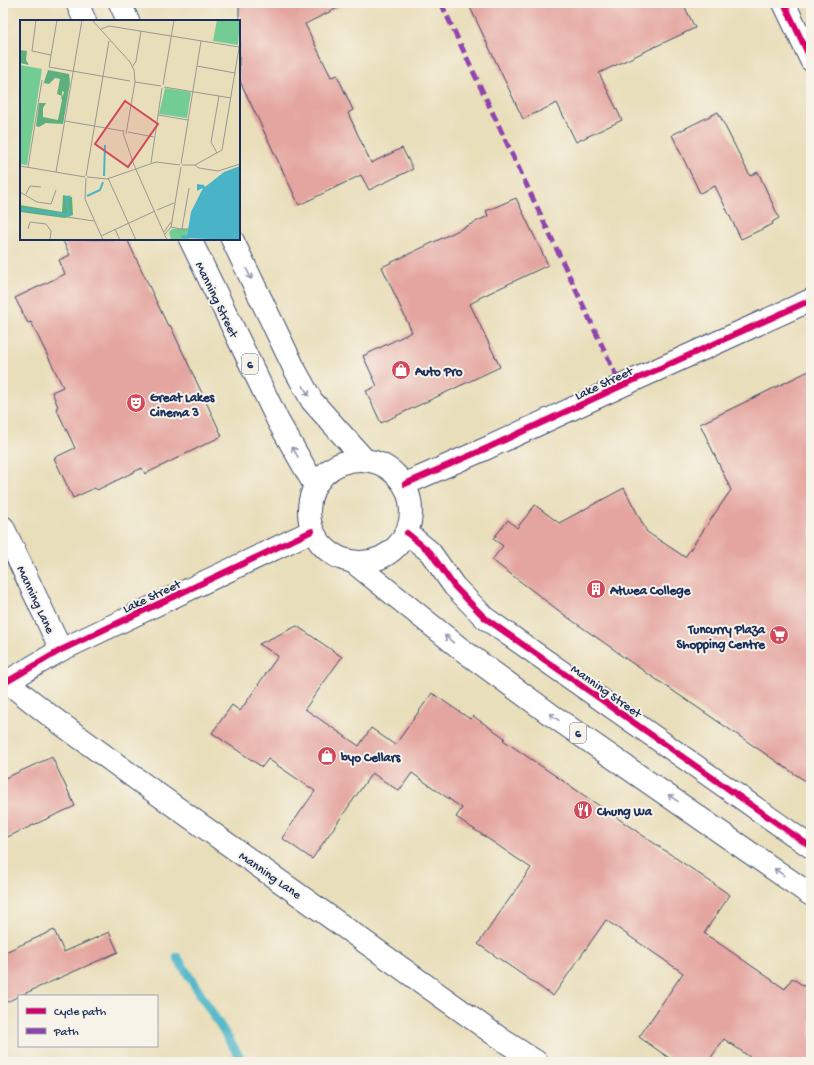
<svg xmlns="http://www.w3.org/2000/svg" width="814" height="1065" font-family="'Gochi Hand',sans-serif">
<rect width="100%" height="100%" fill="#f7f3e8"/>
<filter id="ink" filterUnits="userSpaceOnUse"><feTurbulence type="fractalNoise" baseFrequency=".025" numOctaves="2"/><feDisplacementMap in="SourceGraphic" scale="8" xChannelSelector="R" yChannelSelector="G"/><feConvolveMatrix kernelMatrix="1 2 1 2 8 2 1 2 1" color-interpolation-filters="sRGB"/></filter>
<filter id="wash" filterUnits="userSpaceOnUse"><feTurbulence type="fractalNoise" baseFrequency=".012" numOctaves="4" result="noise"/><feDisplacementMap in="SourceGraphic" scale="16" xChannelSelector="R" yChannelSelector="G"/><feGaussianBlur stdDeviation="0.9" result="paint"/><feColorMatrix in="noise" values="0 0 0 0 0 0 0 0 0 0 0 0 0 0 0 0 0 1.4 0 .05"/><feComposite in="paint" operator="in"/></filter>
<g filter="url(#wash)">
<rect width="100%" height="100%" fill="#e9deba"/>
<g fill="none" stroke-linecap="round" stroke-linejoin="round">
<polyline stroke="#49b4c7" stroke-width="9" points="177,957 243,1062"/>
</g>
<g id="blocks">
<g fill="#e4a49f">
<polygon points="239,3 348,3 305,24 331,77 337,75 353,110 348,113 371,163 402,148 413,169 369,190 361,175 299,205 239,79"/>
<polygon points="468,3 683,3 695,28 599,73 622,120 576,142 557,103 523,119"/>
<polygon points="718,112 750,176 758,172 779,218 772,222 773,224 741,239 715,186 700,193 672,135"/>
<polygon points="516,198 548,265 479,298 479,299 470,304 500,367 381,423 366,391 377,386 363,356 412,332 382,267 488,216 486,211"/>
<polygon points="62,239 127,239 168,326 170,325 222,436 145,474 142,468 97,490 95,488 73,498 54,458 75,448 56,408 58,407 52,392 63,387 31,322 28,323 15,298 65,274 59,260 70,255"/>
<polygon points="811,370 811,785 619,654 619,653 570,619 492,560 503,546 493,539 508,520 517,528 535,505 559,523 624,488 647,532 685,557 731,490 700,424"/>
<polygon points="297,626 342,657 305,709 359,746 371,728 395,745 432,693 470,719 473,716 505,738 503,740 730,895 704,933 785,989 792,978 811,991 811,1062 757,1062 724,1039 708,1062 675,1062 639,1037 683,973 606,920 553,996 478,944 531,868 456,817 462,808 412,773 399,791 372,773 312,859 282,838 315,791 268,759 262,767 212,733 232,705 240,711 278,656 259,644"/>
<polygon points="52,757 75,806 3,839 3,779"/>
<polygon points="54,930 64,952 109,932 118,952 19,996 3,1004 3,953"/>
</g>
</g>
</g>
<g filter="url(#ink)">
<use href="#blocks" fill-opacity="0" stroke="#3a496c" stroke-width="1"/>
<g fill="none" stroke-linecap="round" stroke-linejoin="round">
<defs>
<g id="minor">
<polyline points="784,3 811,60"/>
<polyline points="405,484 485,449 621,386 811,300"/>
<polyline points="3,527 61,650"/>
<polyline points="7,682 53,718 142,783 501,1039 537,1062"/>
<polyline points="3,684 61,650 312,531"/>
</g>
<g id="major">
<polyline points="77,3 85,21"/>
<polyline points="120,3 128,21"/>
<polyline points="190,239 278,421 315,486"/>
<polyline points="232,239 295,370 312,401 364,459"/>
<circle cx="360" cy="511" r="51"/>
<polyline points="407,533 430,552 454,586 485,618 811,847"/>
<polyline points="353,562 461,649 550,714 811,895"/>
</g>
</defs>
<use href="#minor" stroke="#3a496c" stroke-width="24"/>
<use href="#major" stroke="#3a496c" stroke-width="24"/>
<use href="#minor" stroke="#fff" stroke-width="22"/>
<use href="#major" stroke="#fff" stroke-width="22"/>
<polyline stroke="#8e44ad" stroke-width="5" stroke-dasharray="10 5" stroke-linecap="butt" points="441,3 621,386"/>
<defs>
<g id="cycleway">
<polyline points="784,3 811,60"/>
<polyline points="405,484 485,449 621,386 811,300"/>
<polyline points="407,533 430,552 454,586 485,618 811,847"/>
<polyline points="3,684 61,650 312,531"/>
</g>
</defs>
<use href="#cycleway" stroke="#f7f3e8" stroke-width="8"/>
<use href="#cycleway" stroke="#d6006c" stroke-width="6"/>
</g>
<defs><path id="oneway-shaft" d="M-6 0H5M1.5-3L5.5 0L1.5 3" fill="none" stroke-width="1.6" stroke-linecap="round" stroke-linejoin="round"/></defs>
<g stroke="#8d97ae">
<use href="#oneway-shaft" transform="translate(249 274) rotate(64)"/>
<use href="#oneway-shaft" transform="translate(306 391) rotate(61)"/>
<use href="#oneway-shaft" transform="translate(295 452) rotate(-120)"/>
<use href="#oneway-shaft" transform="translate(449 639) rotate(-141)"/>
<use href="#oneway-shaft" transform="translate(554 717) rotate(-145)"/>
<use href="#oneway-shaft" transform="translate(673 798) rotate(-145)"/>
<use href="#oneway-shaft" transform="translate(779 872) rotate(-145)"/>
</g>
</g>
<defs>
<symbol id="shop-disc" viewBox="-11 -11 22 22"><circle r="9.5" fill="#d1495b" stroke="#f7f3e8"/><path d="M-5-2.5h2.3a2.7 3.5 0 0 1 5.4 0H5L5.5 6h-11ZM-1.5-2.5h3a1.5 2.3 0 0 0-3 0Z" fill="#fff"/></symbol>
<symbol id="theatre-disc" viewBox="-11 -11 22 22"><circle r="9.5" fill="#d1495b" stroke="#f7f3e8"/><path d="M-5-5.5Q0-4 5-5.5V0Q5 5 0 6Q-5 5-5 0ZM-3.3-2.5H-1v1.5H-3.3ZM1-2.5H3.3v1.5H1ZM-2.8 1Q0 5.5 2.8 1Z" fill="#fff"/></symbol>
<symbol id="building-disc" viewBox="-11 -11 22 22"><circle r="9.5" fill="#d1495b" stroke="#f7f3e8"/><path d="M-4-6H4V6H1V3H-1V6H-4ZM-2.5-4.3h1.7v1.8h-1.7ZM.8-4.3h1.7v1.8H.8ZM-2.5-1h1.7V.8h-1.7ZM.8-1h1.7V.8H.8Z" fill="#fff"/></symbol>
<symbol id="supermarket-disc" viewBox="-11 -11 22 22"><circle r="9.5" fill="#d1495b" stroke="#f7f3e8"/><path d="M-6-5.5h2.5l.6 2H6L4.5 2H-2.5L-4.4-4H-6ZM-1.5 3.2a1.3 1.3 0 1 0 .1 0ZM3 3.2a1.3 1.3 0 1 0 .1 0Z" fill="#fff"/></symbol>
<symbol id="restaurant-disc" viewBox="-11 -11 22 22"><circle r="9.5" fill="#d1495b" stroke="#f7f3e8"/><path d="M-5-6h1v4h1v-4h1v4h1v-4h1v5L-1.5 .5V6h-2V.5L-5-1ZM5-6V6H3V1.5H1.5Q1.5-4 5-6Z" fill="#fff"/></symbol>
</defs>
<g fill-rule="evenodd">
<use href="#shop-disc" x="390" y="359" width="22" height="22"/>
<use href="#theatre-disc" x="125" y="392" width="22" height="22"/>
<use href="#building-disc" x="585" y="578" width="22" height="22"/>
<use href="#supermarket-disc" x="768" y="624" width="22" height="22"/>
<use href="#shop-disc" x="316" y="745" width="22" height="22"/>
<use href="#restaurant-disc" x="572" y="799" width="22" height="22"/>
</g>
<g text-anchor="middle" stroke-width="4" stroke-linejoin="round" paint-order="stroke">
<g fill="#f7f3e8" stroke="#5d6a87" stroke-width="1">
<rect x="242" y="354" width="16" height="20" rx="3"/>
<rect x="570" y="723" width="16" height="20" rx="3"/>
</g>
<g font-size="12" font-weight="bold" fill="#1b2f5e">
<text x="250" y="368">6</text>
<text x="578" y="737">6</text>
</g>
<g font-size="13" fill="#1b2f5e" stroke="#f7f3e8">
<text transform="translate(218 299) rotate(64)" y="5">Manning Street</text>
<text transform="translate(603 382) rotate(-25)" y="5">Lake Street</text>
<text transform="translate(151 595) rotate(-25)" y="5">Lake Street</text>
<text transform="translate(37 599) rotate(65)" y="5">Manning Lane</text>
<text transform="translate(607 690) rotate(35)" y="5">Manning Street</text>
<text transform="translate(271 874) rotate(35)" y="5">Manning Lane</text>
</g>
<g font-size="13" font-weight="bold" fill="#1b2f5e" stroke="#f7f3e8" text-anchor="start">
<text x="415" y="375">Auto Pro</text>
<text x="150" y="401">Great Lakes<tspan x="150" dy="15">Cinema 3</tspan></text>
<text x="610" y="594">Atwea College</text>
<text x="765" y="633" text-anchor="end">Tuncurry Plaza<tspan x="765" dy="15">Shopping Centre</tspan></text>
<text x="341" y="761">byo Cellars</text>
<text x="597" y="815">Chung Wa</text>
</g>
</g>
<g transform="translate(20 20)">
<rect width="220" height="220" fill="#e9deba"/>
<path d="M197,0H220L218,25L193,21ZM0,45L22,49L7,145L0,144ZM145,68L171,72L167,98L139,94ZM168,208L169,220H151L149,212L152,209Z" fill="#72cc93"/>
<path d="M0,30L7,31L6,40L9,45L0,43ZM28,50L49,54L50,63L43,104L26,103L19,107L16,106L19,83H26L23,88V97L38,100L42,80L41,77L43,75L44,72L42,71V76L37,74L40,59L35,58L29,64L24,63L22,68ZM43,175L52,177L53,195L45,198L0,192V185L42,192Z" fill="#5db07d"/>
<path d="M220,146V220L161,218L162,215L167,216L171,192L183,168L177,171V164L184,165L185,167L204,152Z" fill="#49b4c7"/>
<path fill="none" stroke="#49b4c7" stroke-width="2" d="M84,156L85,125M67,176L80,170L83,162M0,189L49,195L46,178L50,176"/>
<path fill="none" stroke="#979895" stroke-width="1" d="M16,0L12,31L31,35M37,0L29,47L110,61M72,0L110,42L114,50L115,62L106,114M81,9L89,6L219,27M113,46L116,41L121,11M177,46L215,53M115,62L141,66M143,65L154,0M144,67L211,78M138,95L168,100M45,101L103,111M104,110L103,113L114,145L147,220M108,112L134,117M197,133L191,122L199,76M131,143L142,68M161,144L181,21M162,145H175L202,130L220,22M175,145L179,148L198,151L220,144M0,146L65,157M8,147L22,60M36,152L62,0M66,156L89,21M67,157L87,159L136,142L160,145M66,158L65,179L83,220M88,158L116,220M0,172L17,182L31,184L36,170M6,174L10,166L21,167M137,190L154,183M47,197L74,201M151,207L165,210M8,209L10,202L26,204L31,211L30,220M95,209L100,220M162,209L169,168M144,212L151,202M145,214L151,207L161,147M81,216L135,191"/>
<path fill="#d1495b" fill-opacity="0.15" stroke="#d1495b" stroke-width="2" d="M105,81L138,104L108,147L75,124Z"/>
<rect width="220" height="220" fill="none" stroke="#1b2f5e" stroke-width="2"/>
</g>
<rect width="814" height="1065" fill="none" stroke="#f7f3e8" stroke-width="16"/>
<rect x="18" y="995" width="140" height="52" fill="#f7f3e8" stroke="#9fa5b1"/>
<rect x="26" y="1008" width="20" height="6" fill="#d6006c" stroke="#9fa5b1"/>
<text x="54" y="1015" font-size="12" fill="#1b2f5e">Cycle path</text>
<rect x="26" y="1028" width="20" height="6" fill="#8e44ad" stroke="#9fa5b1"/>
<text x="54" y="1035" font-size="12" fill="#1b2f5e">Path</text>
</svg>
